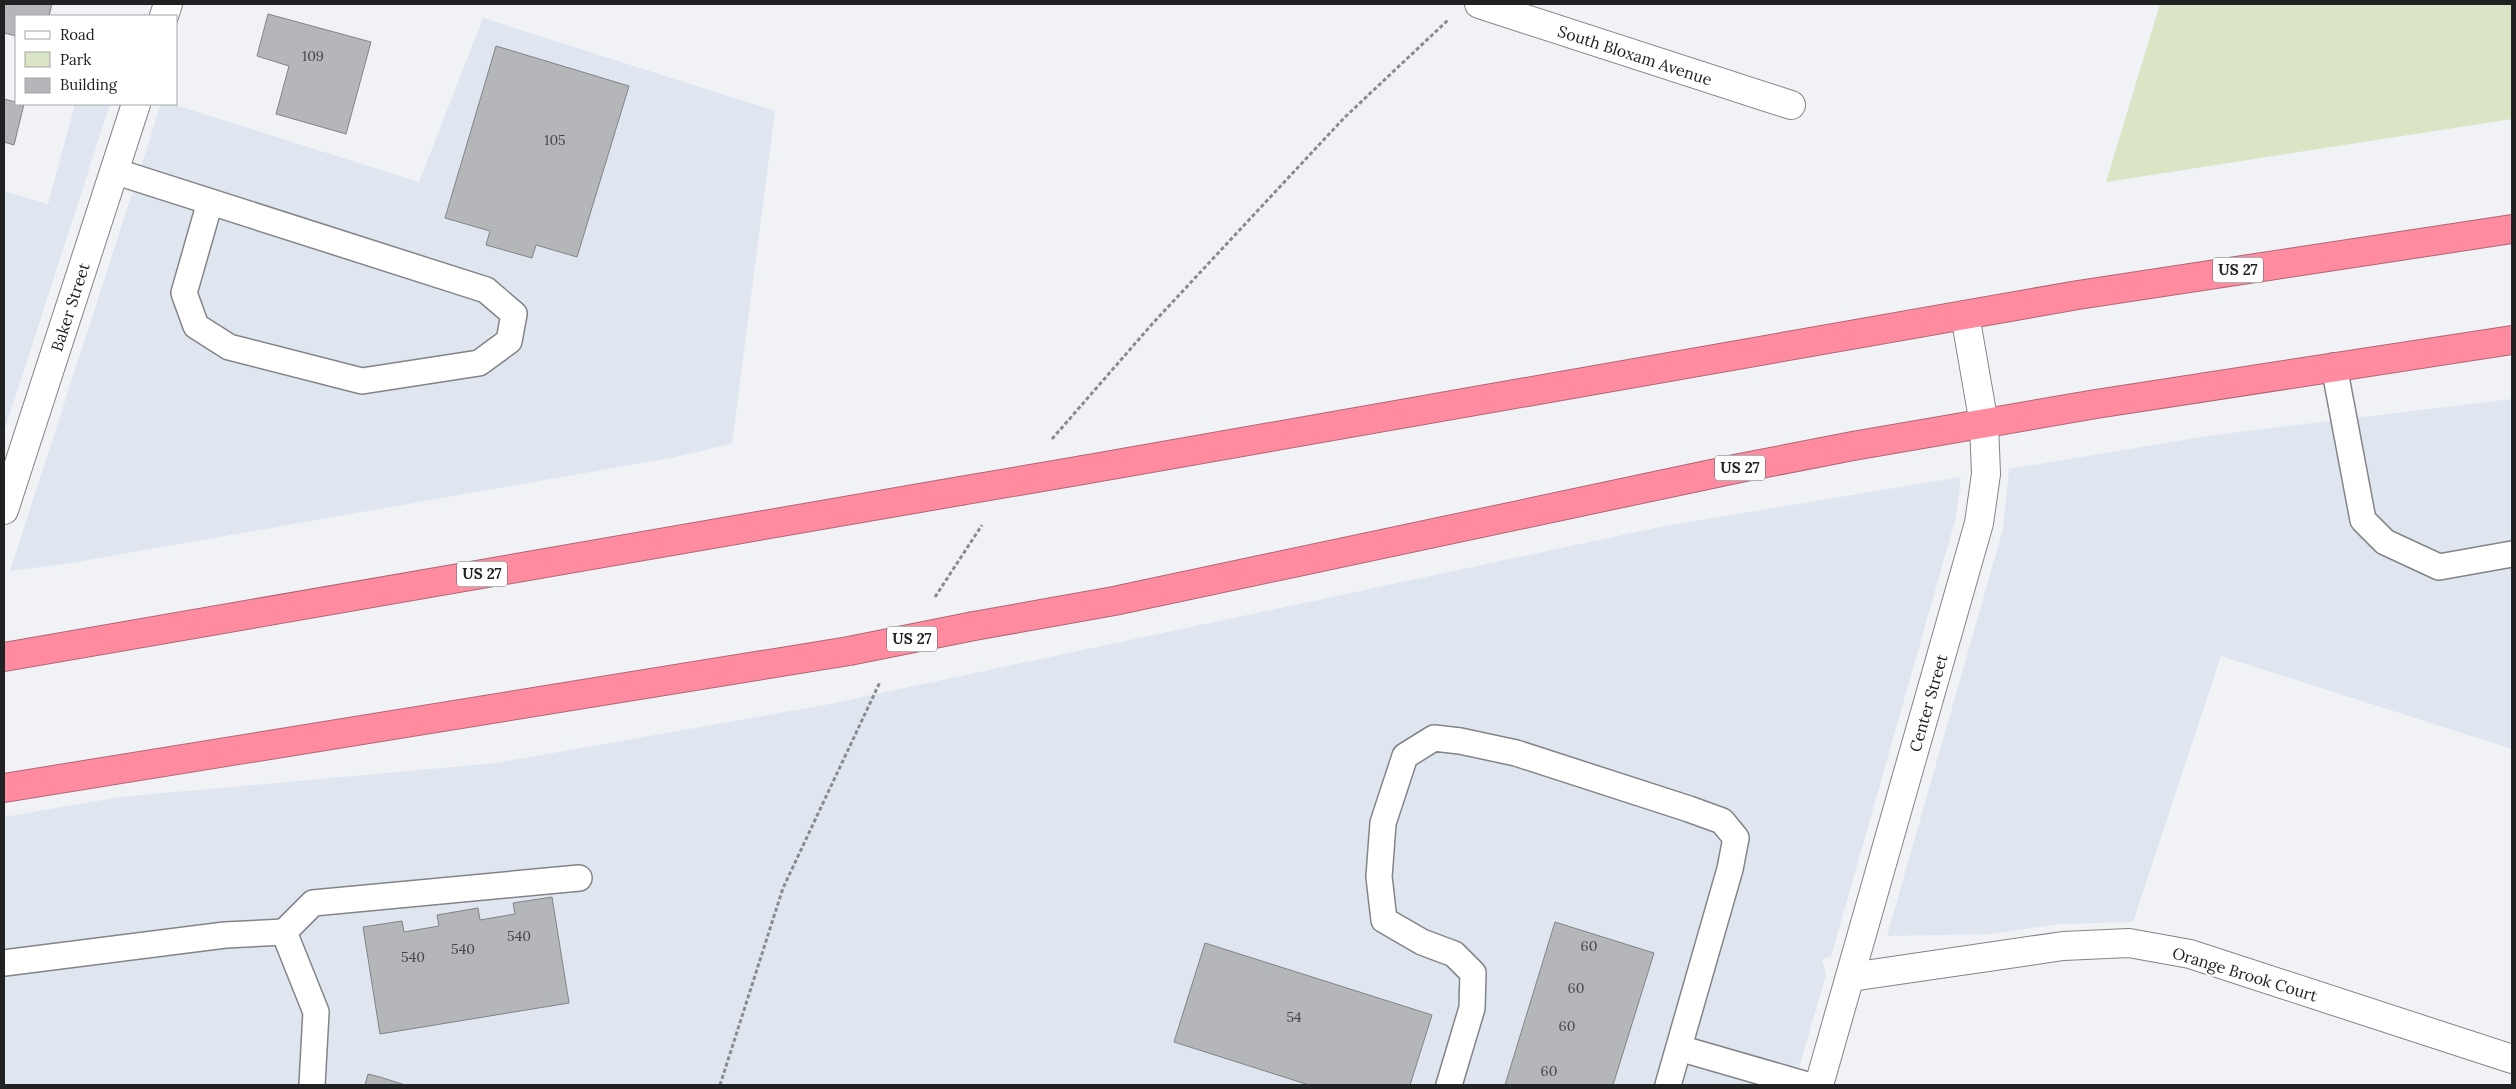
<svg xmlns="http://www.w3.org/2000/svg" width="2516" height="1089" font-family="Lora,serif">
<rect width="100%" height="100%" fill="#f0f2f6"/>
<g fill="#dfe6f0">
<polygon points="483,18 775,111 732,444 670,458 71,563 10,571 161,104 172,104 419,182"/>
<polygon points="75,104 110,104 4,432 4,191 48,204"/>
<polygon points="2512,399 2512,749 2221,656 2133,922 2060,924 1992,934 1887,936 2003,529 2009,469 2214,435"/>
<polygon points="1961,477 1956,517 1831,957 1822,959 1826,975 1794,1085 4,1085 4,817 120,797 496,763 825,705 1665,526"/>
</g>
<polygon fill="#dae5c5" points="2160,4 2512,4 2512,119 2106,182"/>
<g fill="#b4b6ba" stroke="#818386">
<polygon points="4,4 52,4 49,16 16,16 16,36 4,33"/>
<polygon points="268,14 371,42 346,134 276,114 289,66 257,56"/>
<polygon points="496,46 629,86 577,257 536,245 532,258 486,245 490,231 445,218"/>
<polygon points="4,99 24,104 14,145 4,142"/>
<polygon points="552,897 569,1003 380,1034 363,927 402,921 404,932 439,926 437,915 478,908 480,920 515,914 513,903"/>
<polygon points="1555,922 1654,953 1613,1085 1505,1085"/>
<polygon points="1205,943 1432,1015 1410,1085 1309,1085 1174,1042"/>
<polygon points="368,1074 380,1077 405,1085 365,1085"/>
</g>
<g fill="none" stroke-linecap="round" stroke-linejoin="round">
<defs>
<g id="lane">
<polyline points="114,171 486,290 514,314 509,341 479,363 362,381 229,347 196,326 184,293 210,202"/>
<polyline points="2334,366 2363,520 2385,542 2439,567 2512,554"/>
<polyline points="284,932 313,903 579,878"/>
<polyline points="4,963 225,935 284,932 316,1012 312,1085"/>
<polyline points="1679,1048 1807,1085"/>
<polyline points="1449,1085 1472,1008 1473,973 1454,954 1422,942 1384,920 1379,877 1383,823 1405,756 1434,738 1460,741 1516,753 1689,809 1722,821 1736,838 1730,869 1668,1085"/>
</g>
<g id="street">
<polyline points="1479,4 1791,105"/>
<polyline points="164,16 168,4"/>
<polyline points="4,510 136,104"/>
<polyline points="1851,977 2063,946 2129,943 2190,954 2512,1059"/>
<polyline points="1819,1085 1979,523 1986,474 1984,424 1965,315"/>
</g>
<g id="highway">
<polyline points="1083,470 2078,295 2512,229"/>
<polyline points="974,626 1114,601 1740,468 1853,446 2096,404 2512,340"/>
<polyline points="4,657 960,491"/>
<polyline points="4,788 849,651"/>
</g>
</defs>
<use href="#lane" stroke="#828487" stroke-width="28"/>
<use href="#street" stroke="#828487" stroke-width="30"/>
<use href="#highway" stroke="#b16675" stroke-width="30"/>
<g stroke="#898b8d" stroke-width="3" stroke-dasharray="4 2.5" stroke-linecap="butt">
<polyline points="1052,439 1153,323 1344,118 1448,20"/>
<polyline points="935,597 982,525"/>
<polyline points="720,1085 783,888 880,682"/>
</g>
<use href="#lane" stroke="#fff" stroke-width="25"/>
<use href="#street" stroke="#fff" stroke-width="28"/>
<use href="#highway" stroke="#ff8ba1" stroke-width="28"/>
<defs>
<g id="highway-bridge">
<polyline points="960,491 1083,470"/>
<polyline points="849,651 974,626"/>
</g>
</defs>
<use href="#highway-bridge" stroke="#b16675" stroke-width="30" stroke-linecap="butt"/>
<use href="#highway-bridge" stroke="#ff8ba1" stroke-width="28"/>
</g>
<g text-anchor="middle" stroke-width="4.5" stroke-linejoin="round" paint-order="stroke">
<g font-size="14" fill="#454648">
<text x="313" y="61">109</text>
<text x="555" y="145">105</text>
<text x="519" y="941">540</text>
<text x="1589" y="951">60</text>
<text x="463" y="954">540</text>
<text x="413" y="962">540</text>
<text x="1576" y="993">60</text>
<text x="1294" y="1022">54</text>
<text x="1567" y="1031">60</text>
<text x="1549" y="1076">60</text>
</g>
<g fill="#fff" stroke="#636464" stroke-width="1">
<rect x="2213" y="257.5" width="50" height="25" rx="4"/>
<rect x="1715" y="455.5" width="50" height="25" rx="4"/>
<rect x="457" y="561.5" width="50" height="25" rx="4"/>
<rect x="887" y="626.5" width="50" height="25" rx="4"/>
</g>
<g font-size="15" font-weight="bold" fill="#202122">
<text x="2238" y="275">US 27</text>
<text x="1740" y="473">US 27</text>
<text x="482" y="579">US 27</text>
<text x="912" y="644">US 27</text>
</g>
<g font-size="16" fill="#202122" stroke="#fff">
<text transform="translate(1635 55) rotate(18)" y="6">South Bloxam Avenue</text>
<text transform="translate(70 307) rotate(-72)" y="6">Baker Street</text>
<text transform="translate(1928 703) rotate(-74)" y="6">Center Street</text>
<text transform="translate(2245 974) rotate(17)" y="6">Orange Brook Court</text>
</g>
</g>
<rect width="2516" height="1089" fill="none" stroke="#202122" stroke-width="10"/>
<rect x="15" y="15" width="162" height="90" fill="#ffffff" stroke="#a6a6a7"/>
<rect x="25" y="31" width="25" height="8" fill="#ffffff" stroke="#a6a6a7"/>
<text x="60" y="40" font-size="15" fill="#202122">Road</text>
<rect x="25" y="52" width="25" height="15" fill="#dae5c5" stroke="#a6a6a7"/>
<text x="60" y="65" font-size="15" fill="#202122">Park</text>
<rect x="25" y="78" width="25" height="15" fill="#b4b6ba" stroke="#a6a6a7"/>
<text x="60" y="90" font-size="15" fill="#202122">Building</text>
</svg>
